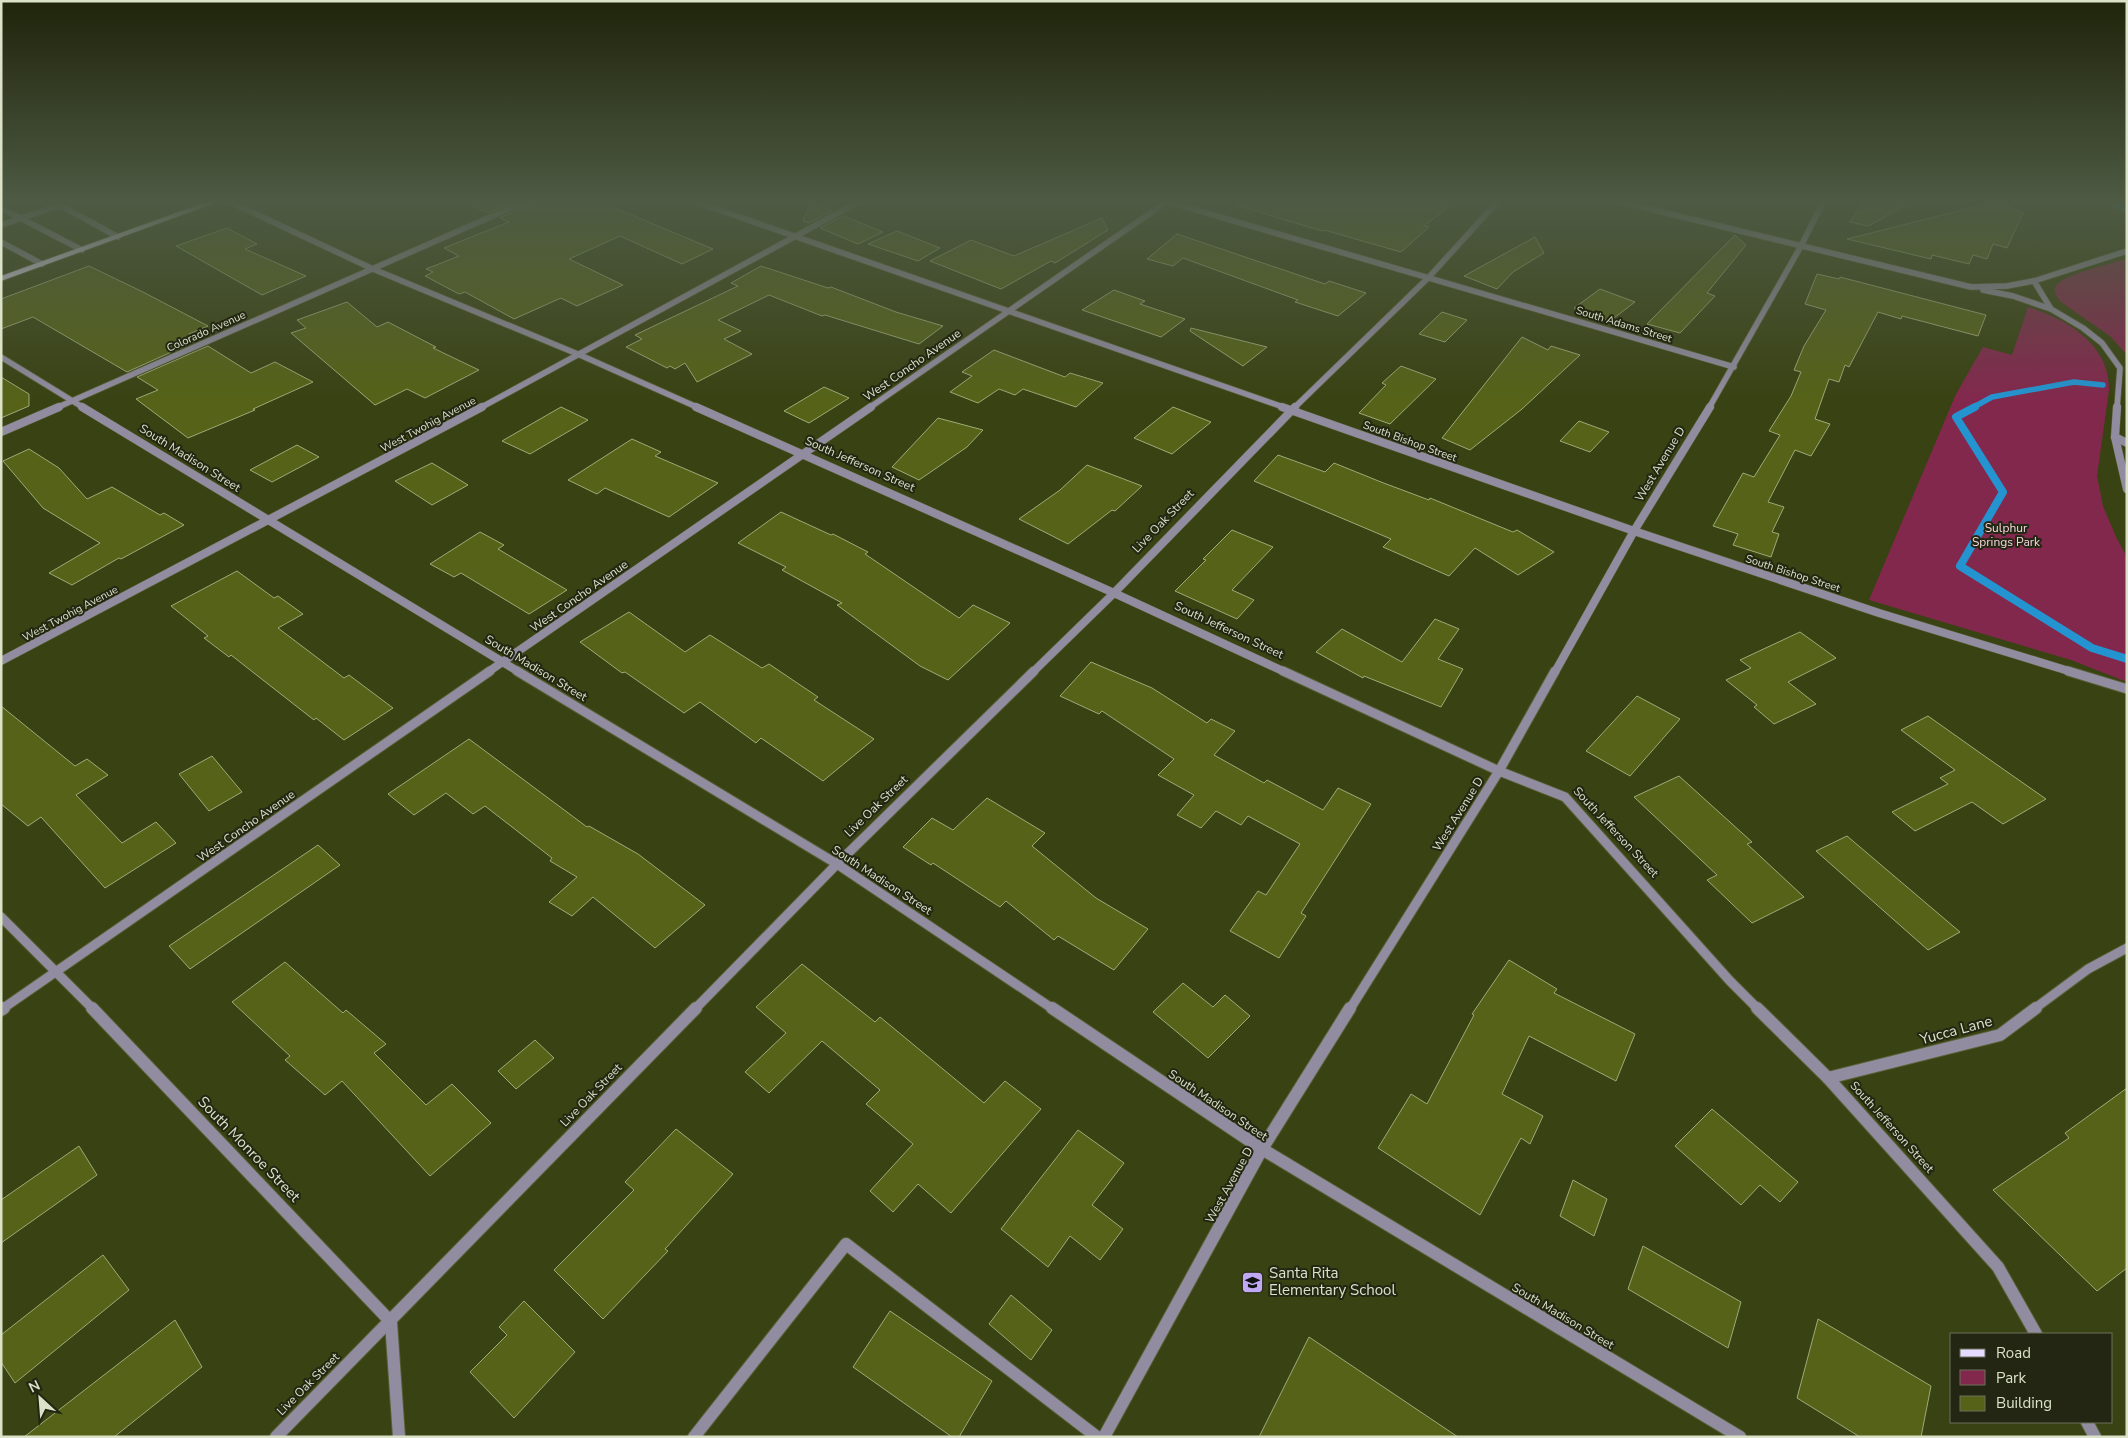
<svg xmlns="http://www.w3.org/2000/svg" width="2128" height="1438" font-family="'Nunito Sans',sans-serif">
<rect width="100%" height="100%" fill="#394212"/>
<g fill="#83284d">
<path d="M2127,259V355L2110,336L2061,302C2058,298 2054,294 2055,288C2058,275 2114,263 2127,259Z"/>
<path d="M2028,307C2066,319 2110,344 2109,390L2097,476L2103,506L2116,537L2127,557V682L2071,660L1869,600L1956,394L1983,347L2012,355Z"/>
</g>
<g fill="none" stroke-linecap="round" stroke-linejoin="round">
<g stroke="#2494d1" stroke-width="5.5">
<polyline points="2103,200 2127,210"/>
<polyline points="1972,408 1992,397 2074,382 2103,385"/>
</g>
<polyline stroke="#2494d1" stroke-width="8" points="1975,407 1956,417 2003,492 1960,566 2092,648 2127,659"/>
</g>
<g fill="#556217" stroke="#9eaa78">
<polygon points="461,200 518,200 488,213"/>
<polygon points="534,200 596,200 713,249 682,264 620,236 569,259 623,285 577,306 561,298 514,319 465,292 459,294 425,276 433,272 426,269 459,256 444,248 509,222 500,218 531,204"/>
<polygon points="1237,200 1457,200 1424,226 1429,227 1401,252 1324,230 1322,231 1236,205"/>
<polygon points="1865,200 1916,200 1868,226 1850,222"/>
<polygon points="1998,201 2023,213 2007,248 1993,244 1987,259 1973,255 1969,264 1932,255 1931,259 1847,239"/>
<polygon points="811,203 832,211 809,223 803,221"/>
<polygon points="843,216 883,232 858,244 820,228"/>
<polygon points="1102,218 1108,230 1055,263 1051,261 1001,289 930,261 971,240 1014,256"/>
<polygon points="227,228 257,244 245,249 306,276 262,295 176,246"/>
<polygon points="897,231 940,248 918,261 868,244"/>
<polygon points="1177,234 1325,284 1329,281 1366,293 1338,316 1295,302 1298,300 1183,258 1173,266 1147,259"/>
<polygon points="1735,235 1746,245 1707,293 1715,296 1680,333 1647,324"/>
<polygon points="1535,237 1544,253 1513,272 1497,289 1464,276"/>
<polygon points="89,266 143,292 208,326 189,334 198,340 127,372 33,317 1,329 1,299"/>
<polygon points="761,266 828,288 831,287 896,312 943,326 919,344 825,315 822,316 769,295 718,320 741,331 724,339 752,354 697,382 685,363 675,369 670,366 667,368 626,347 642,339 635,335 738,286 731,283"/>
<polygon points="1817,274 1839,279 1840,277 1986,315 1978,336 1902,316 1901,319 1878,312 1849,367 1845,365 1839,382 1829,379 1815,419 1830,424 1811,456 1795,450 1768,502 1784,507 1772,532 1779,534 1771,557 1733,545 1738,534 1713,526 1743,473 1754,477 1780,435 1769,431 1791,396 1801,372 1794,370 1804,346 1826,310 1805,304"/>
<polygon points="1600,289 1635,302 1610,321 1574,308"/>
<polygon points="1114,290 1145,301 1140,304 1185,319 1161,337 1082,310"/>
<polygon points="347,302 377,327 388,322 436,347 433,348 479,370 425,398 407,389 375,405 291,333 306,328 297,320"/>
<polygon points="1442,312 1467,320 1445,342 1419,334"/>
<polygon points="1191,328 1267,347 1243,366 1190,331"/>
<polygon points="1522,337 1548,350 1551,346 1580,355 1522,409 1470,450 1442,438"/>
<polygon points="208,346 251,373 275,362 313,382 253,409 255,410 188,438 136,399 158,390 137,377"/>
<polygon points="994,350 1065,377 1070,373 1103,383 1076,407 1023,389 1015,395 999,389 978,403 950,392 972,376 962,372"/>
<polygon points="1401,366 1436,379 1390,424 1359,413 1386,385 1382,383"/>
<polygon points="1,377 29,394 29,406 1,418"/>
<polygon points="824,387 849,398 809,423 784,411"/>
<polygon points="561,407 588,420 530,454 502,441"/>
<polygon points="1173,407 1211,422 1172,454 1134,438"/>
<polygon points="938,418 983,430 967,447 919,480 892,467"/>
<polygon points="1579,421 1609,432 1590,452 1560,441"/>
<polygon points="632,439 661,452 655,456 718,483 669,517 605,488 597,494 568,480"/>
<polygon points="297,445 319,457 272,482 250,470"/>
<polygon points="29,449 59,468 87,499 112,487 160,515 164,513 184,525 121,559 119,558 72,585 49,573 100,543 43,508 3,461"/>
<polygon points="1278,455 1325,472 1334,463 1381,482 1429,500 1430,498 1513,532 1517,530 1554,552 1518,575 1475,548 1449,576 1383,547 1391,539 1254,481"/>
<polygon points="432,463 468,485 432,505 395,481"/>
<polygon points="1087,465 1142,486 1115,511 1112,510 1068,544 1019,519 1060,490"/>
<polygon points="781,512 831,535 833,534 868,552 865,554 959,618 973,605 1010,623 948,680 920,666 837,605 842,603 782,570 786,567 738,543"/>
<polygon points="1232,530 1273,547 1232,590 1254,600 1237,619 1175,591 1206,560 1203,559"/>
<polygon points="480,532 504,545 498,549 567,590 529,614 461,573 454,577 430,564"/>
<polygon points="237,571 274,598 278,596 303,614 278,628 344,678 349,675 393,708 344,740 316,718 314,720 231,655 229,657 204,638 208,636 171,606"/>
<polygon points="629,612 685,652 710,635 762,668 769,664 818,697 814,700 874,739 823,781 761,738 756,743 700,702 684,713 625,672 622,673 580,642"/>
<polygon points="1435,619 1459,629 1438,659 1463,669 1441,707 1364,676 1363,678 1316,652 1342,629 1402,662"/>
<polygon points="1800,632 1836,658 1788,682 1816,704 1774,724 1754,707 1757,705 1726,680 1751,668 1740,660"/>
<polygon points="1091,662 1152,688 1207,723 1211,719 1235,731 1214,755 1264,783 1267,780 1323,810 1338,788 1371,804 1301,913 1306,916 1279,958 1230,931 1258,891 1266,895 1300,844 1248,816 1241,825 1216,811 1201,828 1177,815 1194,795 1158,775 1174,759 1102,711 1099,714 1060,696"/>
<polygon points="1637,696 1680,719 1630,776 1586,751"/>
<polygon points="1,706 75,766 87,759 108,775 76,795 122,843 156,822 176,843 105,888 41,817 28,826 1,804"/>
<polygon points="1928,716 1983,755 2046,799 2003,824 1972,802 1915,831 1892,812 1948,784 1940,778 1955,770 1901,730"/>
<polygon points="469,739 587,827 589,826 638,854 705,905 655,948 593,897 572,916 549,902 577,877 550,861 552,858 485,806 473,814 446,793 414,815 388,794"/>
<polygon points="212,756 242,792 209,811 179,774"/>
<polygon points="1679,776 1752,842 1747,844 1804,897 1752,923 1707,880 1717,875 1634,797"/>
<polygon points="987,798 1045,833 1032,846 1096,898 1148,929 1114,970 1058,936 1054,940 1006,901 1000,907 933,863 931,865 903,847 932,818 953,830"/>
<polygon points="1847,836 1960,932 1928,950 1816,851"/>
<polygon points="318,845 340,865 190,969 169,946"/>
<polygon points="1509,960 1557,989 1554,993 1635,1034 1616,1081 1529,1036 1502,1094 1543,1116 1530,1144 1521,1138 1480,1215 1378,1148 1411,1094 1427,1104 1474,1015 1472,1014"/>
<polygon points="285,962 343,1013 346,1010 386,1044 374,1053 426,1105 452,1084 491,1123 430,1176 342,1081 325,1095 285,1060 290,1056 232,1002"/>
<polygon points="802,964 875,1022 880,1017 984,1103 1005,1081 1041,1109 951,1213 918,1184 893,1212 870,1191 913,1144 866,1104 880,1090 822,1041 769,1093 745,1072 786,1033 756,1007"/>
<polygon points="1183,983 1213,1007 1225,995 1250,1016 1208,1058 1153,1012"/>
<polygon points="535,1040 554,1058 516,1089 498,1071"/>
<polygon points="2127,1088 2127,1268 2097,1291 1993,1190 2069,1138 2065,1133"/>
<polygon points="1712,1109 1798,1182 1780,1202 1760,1185 1741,1205 1675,1146"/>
<polygon points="676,1129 733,1174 665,1249 668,1251 603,1319 554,1270 634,1190 625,1182"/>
<polygon points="1078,1130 1124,1163 1092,1205 1123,1229 1100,1260 1070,1236 1048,1267 1001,1229"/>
<polygon points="79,1146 97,1175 1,1243 1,1200"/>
<polygon points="1573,1180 1607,1199 1594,1236 1560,1216"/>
<polygon points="1643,1246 1741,1302 1728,1348 1628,1289"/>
<polygon points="103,1255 129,1290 15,1383 1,1362 1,1335"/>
<polygon points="1011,1295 1052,1330 1031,1360 989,1324"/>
<polygon points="524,1301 575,1352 514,1418 470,1372 507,1335 499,1327"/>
<polygon points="890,1311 992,1381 959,1437 952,1437 853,1367"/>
<polygon points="1818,1319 1931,1386 1921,1437 1860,1437 1797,1398"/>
<polygon points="175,1320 202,1367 114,1437 24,1437"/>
<polygon points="1309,1337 1458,1437 1259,1437"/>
</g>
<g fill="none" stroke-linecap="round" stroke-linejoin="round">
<defs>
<g id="minor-far3">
<polyline points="226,200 373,269 580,355 699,408"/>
<polyline points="691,200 1286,408"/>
<polyline points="1162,200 1734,367"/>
<polyline points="1613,200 1971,287 2007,286 2034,281 2127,251"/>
<polyline points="1,208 82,250"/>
<polyline points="1,225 60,205 118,237"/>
<polyline points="1,242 42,264"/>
<polyline points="2034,281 2051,309 2083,328 2102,343 2120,368 2117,408"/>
<polyline points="1983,290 2013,296 2051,309"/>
<polyline points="1,357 84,408"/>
<polyline points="56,408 529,200"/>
<polyline points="480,408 862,200"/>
<polyline points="869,408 1169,200"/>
<polyline points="1294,408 1429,277 1499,200"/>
<polyline points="1709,408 1801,246 1824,200"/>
</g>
<g id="minor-far2">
<polyline points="82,407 519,672"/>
<polyline points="696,407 1114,593 1285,672"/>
<polyline points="1282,407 1634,531 1879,613 2072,672"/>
<polyline points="2117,407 2115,437 2127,489"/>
<polyline points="1,432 59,407"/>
<polyline points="2115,437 2127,443"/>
<polyline points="1,661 482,407"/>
<polyline points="488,672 871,407"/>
<polyline points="1033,672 1114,593 1295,407"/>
<polyline points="1555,672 1634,531 1710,407"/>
</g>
<g id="minor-far1">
<polyline points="517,671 837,864 1053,1009"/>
<polyline points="1283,671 1499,771 1565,797 1730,981 1758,1009"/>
<polyline points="2068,671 2127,689"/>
<polyline points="1,917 93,1009"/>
<polyline points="2,1009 490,671"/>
<polyline points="695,1009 837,864 1034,671"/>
<polyline points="1350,1009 1499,771 1555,671"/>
<polyline points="2034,1009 2088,969 2127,948"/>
</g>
<g id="minor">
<polyline points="92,1008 391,1322 399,1437"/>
<polyline points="1052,1008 1262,1149 1740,1437"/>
<polyline points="1757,1008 1828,1078 1998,1267 2036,1334"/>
<polyline points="1,1010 4,1008"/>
<polyline points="1828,1078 2000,1035 2036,1008"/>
<polyline points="2087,1422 2095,1437"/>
<polyline points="276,1437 696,1008"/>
<polyline points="694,1437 846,1244 1097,1437"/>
<polyline points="1104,1437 1262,1149 1350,1008"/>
</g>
<polygon id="major" points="212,200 223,200 1,281 1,276"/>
</defs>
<use href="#minor-far3" stroke="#565f33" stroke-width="7"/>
<use href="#minor-far2" stroke="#565f33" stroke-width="9"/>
<use href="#minor-far1" stroke="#565f33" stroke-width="11"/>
<use href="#minor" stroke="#565f33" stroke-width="14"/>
<use href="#major" stroke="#565f33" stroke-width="2"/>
<use href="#minor-far3" stroke="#928ca1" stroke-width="5.5"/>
<use href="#minor-far2" stroke="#928ca1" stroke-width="8"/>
<use href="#minor-far1" stroke="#928ca1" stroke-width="9"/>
<use href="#minor" stroke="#928ca1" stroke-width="12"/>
<use href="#major" fill="#e5dbfe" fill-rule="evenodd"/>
</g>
<linearGradient id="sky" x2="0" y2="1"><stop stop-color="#1f240a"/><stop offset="0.5" stop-color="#4e5a44"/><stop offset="1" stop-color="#4e5a44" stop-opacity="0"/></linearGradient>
<rect width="2128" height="401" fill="url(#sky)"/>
<defs>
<symbol id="school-square" viewBox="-11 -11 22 22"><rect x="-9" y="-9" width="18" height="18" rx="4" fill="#c1a8f3" stroke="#222612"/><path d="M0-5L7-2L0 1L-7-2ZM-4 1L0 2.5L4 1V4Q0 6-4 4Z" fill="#111"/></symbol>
</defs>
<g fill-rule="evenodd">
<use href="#school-square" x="1240" y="1270" width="25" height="25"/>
</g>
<g text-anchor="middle" stroke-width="4" stroke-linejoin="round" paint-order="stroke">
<g font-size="11" fill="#dbe2c8" stroke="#222612">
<text transform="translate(1624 324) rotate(17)" y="4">South Adams Street</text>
<text transform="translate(206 331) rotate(-24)" y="4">Colorado Avenue</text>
<text transform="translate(428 424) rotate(-28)" y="4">West Twohig Avenue</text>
<text transform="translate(1410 441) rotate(20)" y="4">South Bishop Street</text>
<text transform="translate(1793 573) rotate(18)" y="4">South Bishop Street</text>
<text transform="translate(70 613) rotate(-28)" y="4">West Twohig Avenue</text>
</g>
<g font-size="12" fill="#dbe2c8" stroke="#222612">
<text transform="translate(912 365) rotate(-35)" y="4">West Concho Avenue</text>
<text transform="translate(190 458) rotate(32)" y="4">South Madison Street</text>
<text transform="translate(860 464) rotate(24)" y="4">South Jefferson Street</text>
<text transform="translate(1660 464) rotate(-59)" y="4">West Avenue D</text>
<text transform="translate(1163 521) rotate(-46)" y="4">Live Oak Street</text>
<text transform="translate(579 596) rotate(-35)" y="4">West Concho Avenue</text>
<text transform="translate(1229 630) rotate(25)" y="4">South Jefferson Street</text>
<text transform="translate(536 668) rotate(31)" y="4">South Madison Street</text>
<text transform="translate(876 806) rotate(-44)" y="4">Live Oak Street</text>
<text transform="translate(1458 814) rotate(-58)" y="4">West Avenue D</text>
<text transform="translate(246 826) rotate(-35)" y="4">West Concho Avenue</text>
<text transform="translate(1616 832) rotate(47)" y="4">South Jefferson Street</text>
<text transform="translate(882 880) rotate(33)" y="4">South Madison Street</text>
<text transform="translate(591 1095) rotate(-46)" y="4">Live Oak Street</text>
<text transform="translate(1218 1105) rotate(34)" y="4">South Madison Street</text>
<text transform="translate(1892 1127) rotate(48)" y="4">South Jefferson Street</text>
<text transform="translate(1229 1185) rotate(-61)" y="4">West Avenue D</text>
<text transform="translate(1563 1316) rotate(31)" y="4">South Madison Street</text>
<text transform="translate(308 1384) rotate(-45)" y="4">Live Oak Street</text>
</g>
<g font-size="12" fill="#f5d4dd" stroke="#222612">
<text x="2006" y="532">Sulphur<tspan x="2006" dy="14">Springs Park</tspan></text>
</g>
<g font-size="15" fill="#dbe2c8" stroke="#222612">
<text transform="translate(1956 1030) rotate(-15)" y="5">Yucca Lane</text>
<text transform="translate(249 1149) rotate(46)" y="5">South Monroe Street</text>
</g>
<g font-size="15" fill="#dbe2c8" stroke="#222612" text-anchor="start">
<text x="1269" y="1278">Santa Rita<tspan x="1269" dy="17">Elementary School</tspan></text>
</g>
</g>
<rect width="2128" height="1438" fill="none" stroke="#dbe2c8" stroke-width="5"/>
<rect x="1950" y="1333" width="162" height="90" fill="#222612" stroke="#6c715b"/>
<rect x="1960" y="1349" width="25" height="8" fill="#e5dbfe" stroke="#6c715b"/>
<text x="1996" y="1358" font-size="15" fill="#dbe2c8">Road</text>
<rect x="1960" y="1370" width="25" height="15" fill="#83284d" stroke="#6c715b"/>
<text x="1996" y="1383" font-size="15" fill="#dbe2c8">Park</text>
<rect x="1960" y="1396" width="25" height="15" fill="#556217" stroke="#6c715b"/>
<text x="1996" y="1408" font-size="15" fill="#dbe2c8">Building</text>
<g transform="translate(40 1398) rotate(334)" stroke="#222612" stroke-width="4" paint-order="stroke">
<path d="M0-4L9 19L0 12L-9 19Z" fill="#dbe2c8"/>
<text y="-8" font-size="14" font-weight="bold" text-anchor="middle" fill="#dbe2c8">N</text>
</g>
</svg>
